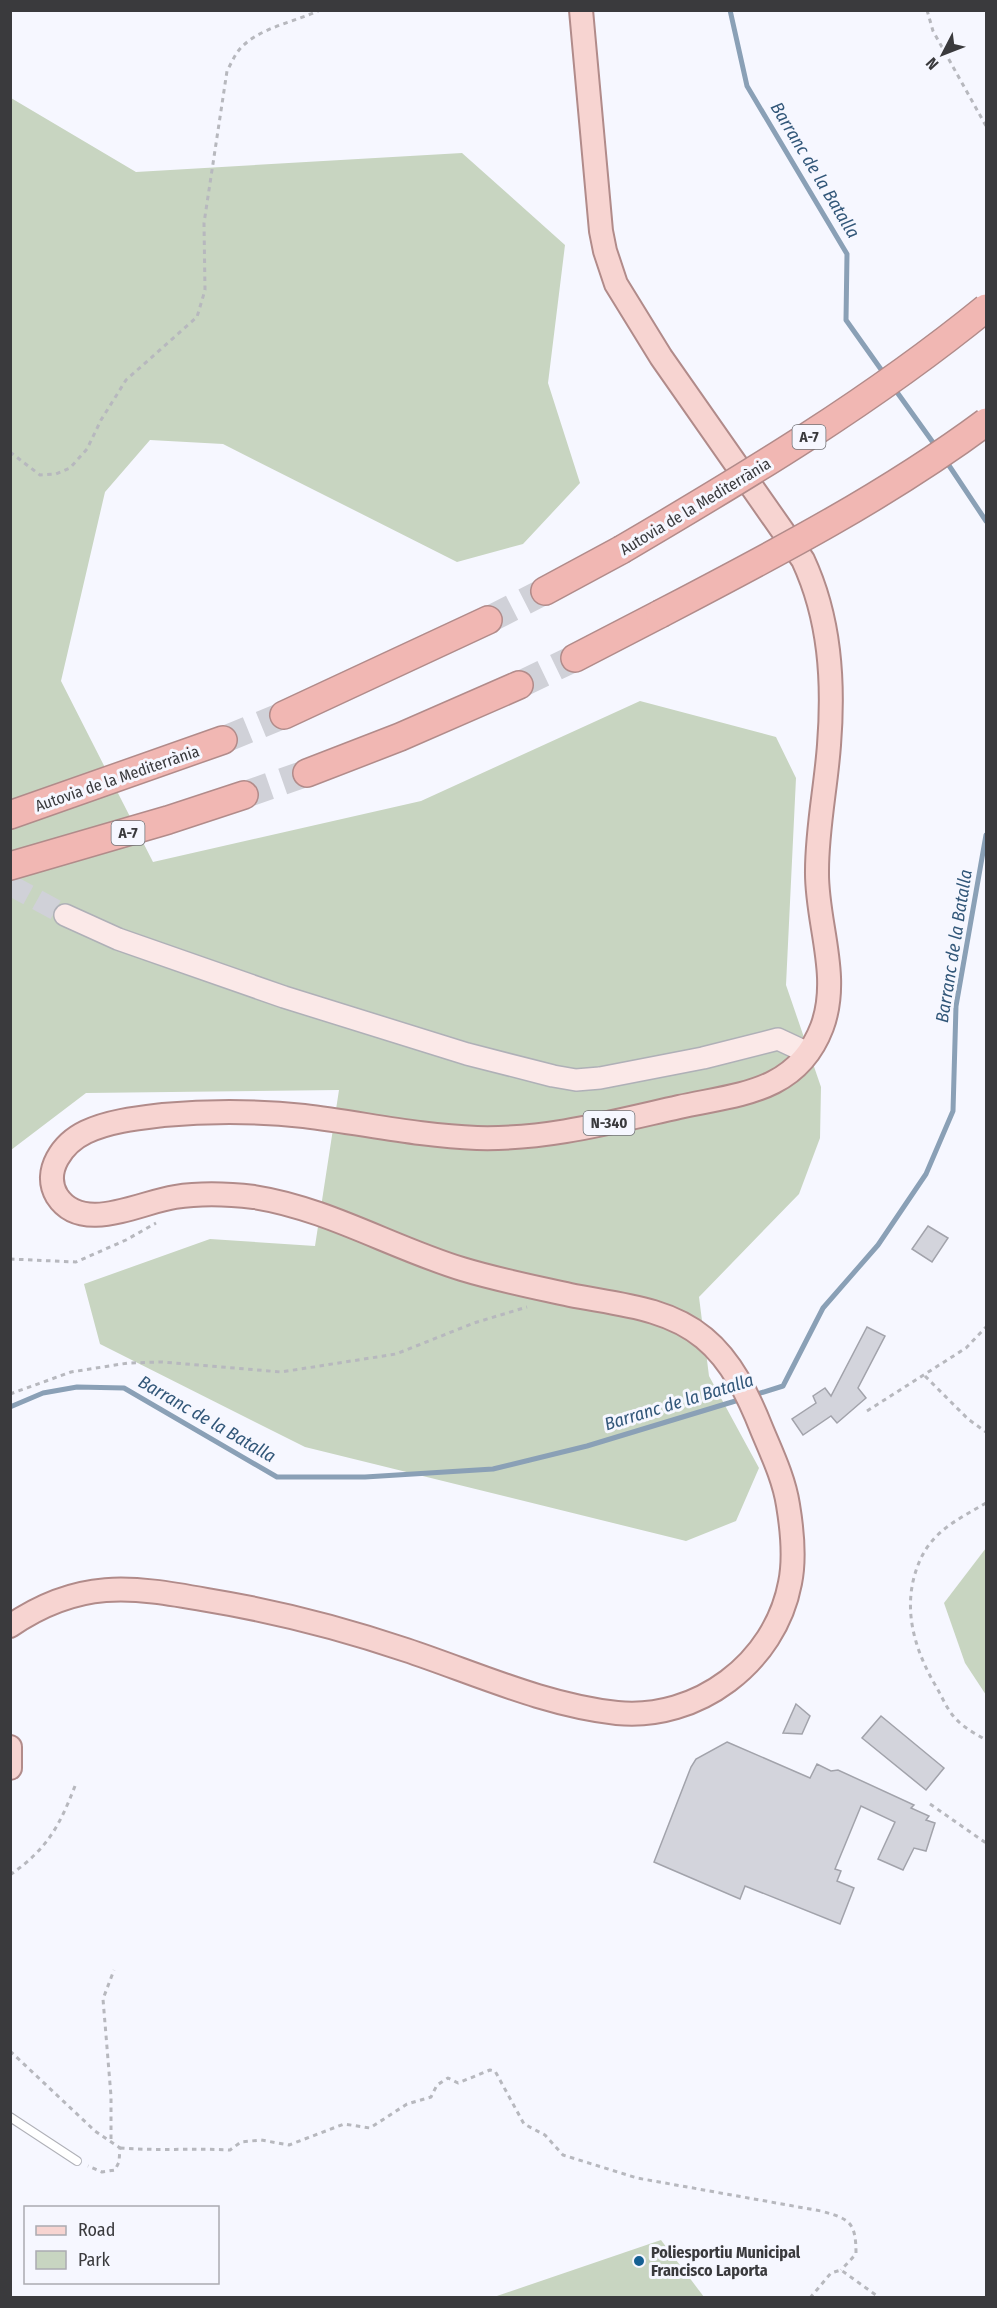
<svg xmlns="http://www.w3.org/2000/svg" width="997" height="2308" font-family="'Fira Sans Condensed',sans-serif">
<rect width="100%" height="100%" fill="#f6f7ff"/>
<g fill="#c8d5c1">
<polygon points="11,98 136,172 462,153 565,245 548,383 580,483 523,544 457,562 223,444 150,440 105,492 61,681 153,862 421,801 640,701 776,737 796,778 786,985 821,1087 820,1138 799,1194 699,1297 709,1376 759,1468 736,1521 686,1541 305,1447 100,1344 84,1284 210,1239 315,1246 339,1090 86,1093 11,1150"/>
<polygon points="986,1548 986,1695 965,1663 944,1603"/>
<polygon points="661,2240 704,2297 494,2297"/>
</g>
<g fill="none" stroke-linecap="round" stroke-linejoin="round">
<g stroke="#8aa0b6" stroke-width="5">
<polyline points="730,10 747,86 847,254 846,320 885,375"/>
<polyline points="894,388 937,448"/>
<polyline points="946,461 986,521"/>
<polyline points="754,1395 783,1386 823,1308 878,1245 926,1174 953,1111 956,1006 986,835"/>
<polyline points="10,1407 43,1393 77,1387 124,1388 277,1477 365,1477 493,1469 587,1446 742,1399"/>
</g>
</g>
<g fill="#d3d4dc" stroke="#a2a3ab" stroke-width="1.5">
<polygon points="928,1226 948,1238 932,1262 912,1249"/>
<polygon points="867,1327 885,1336 858,1388 866,1398 837,1423 831,1416 803,1435 792,1419 816,1403 813,1396 825,1388 831,1396"/>
<polygon points="796,1704 810,1716 802,1734 783,1733"/>
<polygon points="881,1716 944,1768 926,1790 862,1738"/>
<polygon points="727,1742 810,1778 817,1764 831,1771 838,1770 914,1805 911,1808 929,1816 926,1820 935,1823 926,1851 914,1848 903,1870 878,1859 895,1822 861,1806 835,1869 841,1871 837,1881 854,1888 840,1924 745,1886 740,1899 654,1862 691,1767 696,1759"/>
</g>
<g fill="none" stroke-linecap="round" stroke-linejoin="round">
<polyline stroke="#d0d1d8" stroke-width="21" stroke-dasharray="21 10" stroke-linecap="butt" points="10,885 65,915"/>
<g stroke="#d0d1d8" stroke-width="27" stroke-dasharray="27 14" stroke-linecap="butt">
<polyline points="488,620 545,591"/>
<polyline points="519,685 575,658"/>
<polyline points="223,740 284,715"/>
<polyline points="244,795 307,773"/>
</g>
<defs>
<polyline id="lane" points="10,2117 77,2161"/>
<polyline id="secondary" points="65,915 118,939 284,997 467,1054 553,1076 576,1080 600,1078 703,1058 778,1039 808,1053"/>
<g id="primary">
<path d="M10,1626C79,1579 130,1586 207,1600C274,1611 341,1628 406,1650C475,1673 544,1705 617,1713C697,1721 775,1663 790,1583C795,1559 792,1529 788,1505C784,1479 772,1454 762,1430C749,1397 732,1361 704,1338C667,1307 615,1304 570,1295C534,1287 498,1280 462,1269C393,1248 326,1208 254,1197C229,1194 200,1193 175,1197C140,1202 82,1235 57,1196C42,1171 63,1143 86,1132C109,1121 138,1118 163,1115C210,1111 257,1111 304,1116C362,1123 419,1136 477,1138C546,1140 612,1122 679,1107C738,1094 797,1093 822,1027C841,976 816,922 817,871C817,828 826,787 829,745C834,681 830,618 803,560L661,357L616,284L605,251L601,231L581,10"/>
<polyline points="10,1747 10,1768"/>
</g>
<g id="highway">
<polyline points="545,591 621,550"/>
<polyline points="575,658 660,614"/>
<polyline points="284,715 488,620"/>
<polyline points="307,773 400,737 519,685"/>
<polyline points="10,815 223,740"/>
<polyline points="10,866 168,820 244,795"/>
</g>
</defs>
<use href="#lane" stroke="#afb0b7" stroke-width="10"/>
<use href="#secondary" stroke="#afb0b7" stroke-width="24"/>
<use href="#primary" stroke="#b18b8a" stroke-width="26"/>
<use href="#highway" stroke="#b18b8a" stroke-width="30"/>
<g stroke="#b7b8be" stroke-width="3" stroke-dasharray="4.5 4.5" stroke-linecap="butt">
<polyline points="927,10 933,31 986,126"/>
<path d="M10,452L40,475L56,474L70,468L87,449L101,420L126,380L197,317L205,290L204,223L227,71C231,64 234,56 239,50C257,28 295,22 320,10"/>
<polyline points="10,1259 76,1262 126,1240 156,1223"/>
<polyline points="925,1376 968,1419 986,1432"/>
<polyline points="10,1394 71,1372 128,1363 162,1362 281,1372 396,1354 474,1323 527,1307"/>
<polyline points="867,1411 966,1348 986,1327"/>
<path d="M986,1503C961,1518 935,1529 921,1558C900,1603 913,1648 937,1688C943,1699 948,1711 956,1719C964,1728 976,1734 986,1740"/>
<polyline points="930,1804 986,1843"/>
<path d="M10,1875C47,1849 59,1827 75,1786"/>
<polyline points="10,2051 95,2131 120,2148 119,2162 115,2170 102,2172 88,2166"/>
<polyline points="111,2139 111,2096 103,1999 114,1970"/>
<path d="M120,2148C157,2151 193,2148 230,2150L241,2142L261,2140L289,2145L344,2124L370,2128L407,2104L431,2097L437,2085L448,2078L458,2083L490,2070L495,2071L524,2124L545,2135L563,2155L637,2178L821,2211C850,2219 856,2222 856,2254L841,2270"/>
<polyline points="810,2298 831,2273 841,2270 880,2298"/>
</g>
<use href="#lane" stroke="#fff" stroke-width="8"/>
<use href="#secondary" stroke="#fbe9e8" stroke-width="21"/>
<use href="#primary" stroke="#f7d4d1" stroke-width="22"/>
<use href="#highway" stroke="#f1b7b3" stroke-width="27"/>
<defs>
<g id="highway-bridge">
<path d="M621,550C747,476 872,401 986,308"/>
<path d="M660,614C771,556 885,497 986,422"/>
</g>
</defs>
<use href="#highway-bridge" stroke="#b18b8a" stroke-width="30" stroke-linecap="butt"/>
<use href="#highway-bridge" stroke="#f1b7b3" stroke-width="27"/>
</g>
<circle fill="#156093" stroke="#f6f7ff" stroke-width="2" cx="639" cy="2261" r="6"/>
<g text-anchor="middle" stroke-width="6" stroke-linejoin="round" paint-order="stroke">
<g fill="#f6f7ff" stroke="#727377" stroke-width="1.5">
<rect x="792.5" y="425" width="33" height="24" rx="4.5"/>
<rect x="111.5" y="821" width="33" height="24" rx="4.5"/>
<rect x="583.5" y="1111" width="51" height="24" rx="4.5"/>
</g>
<g font-size="15" font-weight="bold" fill="#3a3a3d">
<text x="809" y="442">A-7</text>
<text x="128" y="838">A-7</text>
<text x="609" y="1128">N-340</text>
</g>
<g font-size="16" fill="#3a3a3d" stroke="#f6f7ff">
<text transform="translate(695 506) rotate(-31)" y="6">Autovia de la Mediterrània</text>
<text transform="translate(117 778) rotate(-19)" y="6">Autovia de la Mediterrània</text>
</g>
<g font-size="16" font-weight="bold" fill="#3a3a3d" stroke="#f6f7ff" text-anchor="start">
<text x="651" y="2258">Poliesportiu Municipal<tspan x="651" dy="18">Francisco Laporta</tspan></text>
</g>
<g font-size="18" font-style="italic" fill="#325779" stroke="#f6f7ff">
<text transform="translate(815 170) rotate(59)" y="6">Barranc de la Batalla</text>
<text transform="translate(954 946) rotate(-81)" y="6">Barranc de la Batalla</text>
<text transform="translate(679 1402) rotate(-17)" y="6">Barranc de la Batalla</text>
<text transform="translate(207 1419) rotate(30)" y="6">Barranc de la Batalla</text>
</g>
</g>
<rect width="997" height="2308" fill="none" stroke="#3a3a3d" stroke-width="24"/>
<rect x="24" y="2206" width="195" height="78" fill="#f6f7ff" stroke="#ababb1" stroke-width="1.5"/>
<rect x="36" y="2226" width="30" height="9" fill="#f7d4d1" stroke="#ababb1" stroke-width="1.5"/>
<text x="78" y="2236" font-size="18" fill="#3a3a3d">Road</text>
<rect x="36" y="2251" width="30" height="18" fill="#c8d5c1" stroke="#ababb1" stroke-width="1.5"/>
<text x="78" y="2266" font-size="18" fill="#3a3a3d">Park</text>
<g transform="translate(943 54) rotate(228)" stroke="#f6f7ff" stroke-width="4.5" paint-order="stroke">
<path d="M0-4.5L10 22L0 15L-10 22Z" fill="#3a3a3d"/>
<text y="-9" font-size="16" font-weight="bold" text-anchor="middle" fill="#3a3a3d">N</text>
</g>
</svg>
